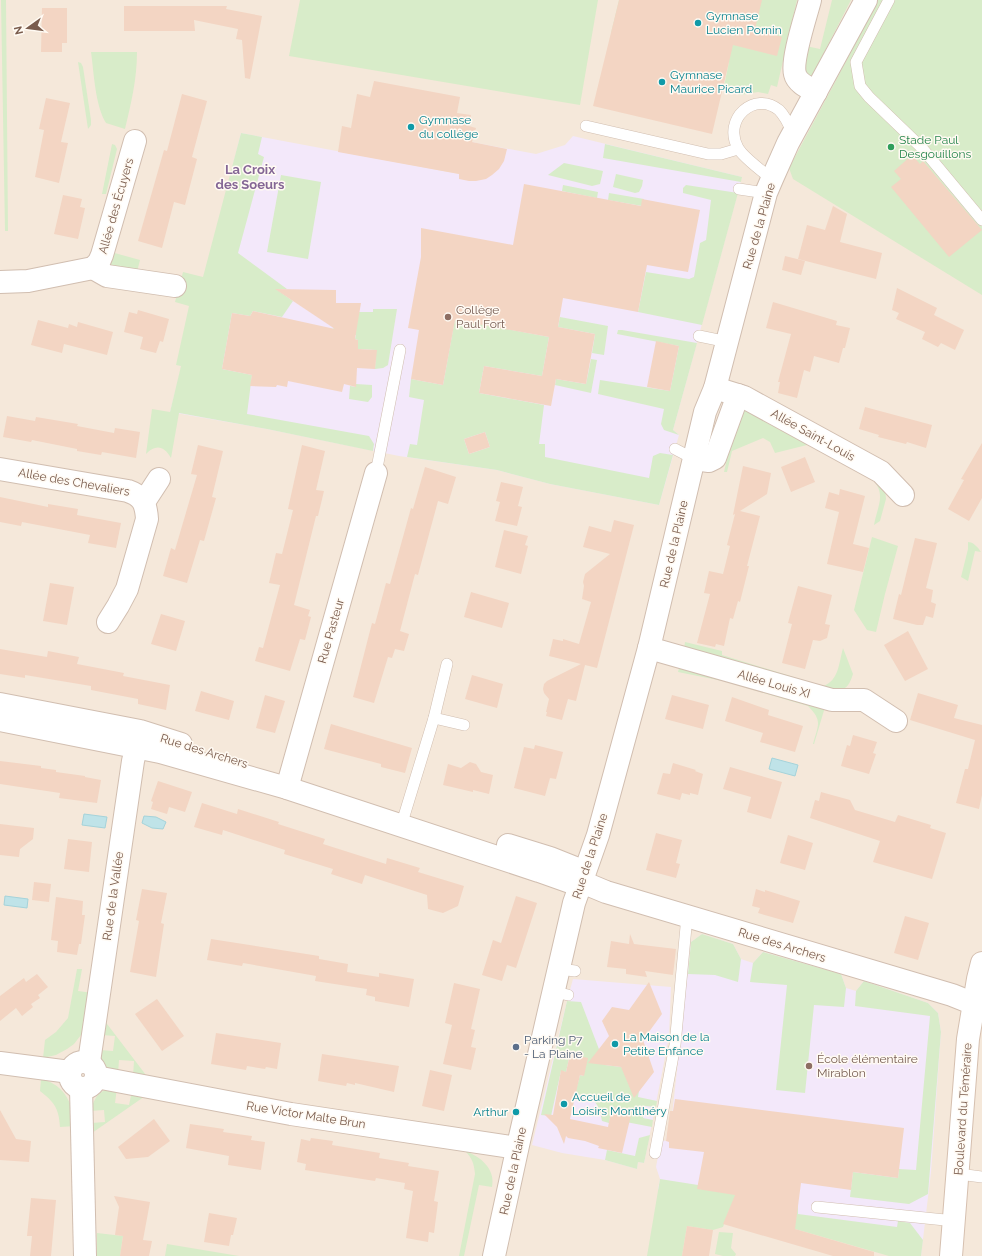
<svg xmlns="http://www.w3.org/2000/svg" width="982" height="1256" font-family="Raleway,sans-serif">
<rect width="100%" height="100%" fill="#fdf6ec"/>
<rect fill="#f5e8da" x="0" y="0" width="982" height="1256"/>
<g fill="#f3e8fa">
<polygon points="241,133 459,174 466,141 536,154 565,145 573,136 742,177 673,430 679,435 659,505 550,484 497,470 399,456 267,429 170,412"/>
<polygon points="702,934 733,944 741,959 753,963 763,952 841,974 846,988 856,991 864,981 928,1003 938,1013 941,1032 931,1172 921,1256 658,1189 660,1179 656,1167 661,1140 666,1141 667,1134 670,1134 691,942"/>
<polygon points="573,979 671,987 669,1036 662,1073 644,1163 638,1162 637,1169 605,1160 562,1153 532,1145 567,1001"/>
</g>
<g fill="#d8ecc9" fill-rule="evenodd">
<polygon points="1,0 6,0 8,231 5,231"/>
<polygon points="300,0 598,0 580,105 289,56"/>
<polygon points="619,0 797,0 777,87 771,85 768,94 758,92 740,95 724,86 729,62 611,33"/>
<polygon points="832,0 851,0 811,78 801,69 806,46 820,49"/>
<polygon points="878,0 982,0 982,295 793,179 789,168 833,86"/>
<path d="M91,52H137C137,79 131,104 125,129L106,123C95,105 94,73 91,52Z"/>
<polygon points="78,62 81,63 83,67 91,120 91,125 88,129"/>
<path d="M241,133L262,137L258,154L264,157L238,253L287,289H276L293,301L282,317L253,311L250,316L232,313L222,369L252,375L247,414L369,436L374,444L373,451L267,429L179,413L171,458C164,446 156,444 146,454L152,409L170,412L181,366L176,365L189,306L175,302L183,272L203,277Z"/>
<polygon points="112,144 115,145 117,149 106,194 102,194"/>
<polygon points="605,144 742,177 741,182 603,158"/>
<polygon points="564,163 603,171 600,184 592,186 548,175"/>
<polygon points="616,174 643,180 642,186 639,192 635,193 613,187"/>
<polygon points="281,175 321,182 308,259 267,252"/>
<polygon points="563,185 598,192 597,198 562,191"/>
<polygon points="686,185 738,193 702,325 638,312 646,272 689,279 694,277 700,243 706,240 711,200 683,193 683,188"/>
<polygon points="609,193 644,199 642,206 608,200"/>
<polygon points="111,252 140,260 136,276 108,267"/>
<polygon points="373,309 397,309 388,365 383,368 375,369 376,350 358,349 358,340 355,339 356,335 333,331 336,312 373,312"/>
<polygon points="560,317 608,326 604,355 592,353 595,334 558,327"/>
<path d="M455,319L549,337L542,376L484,366L479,393L544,405L539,444H545V457L649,478L653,456L660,453L673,455L659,505L550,484L497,470L407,457L410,444L417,445L424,400L409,397L411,379L443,385ZM485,432L490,447L469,454L464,439Z"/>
<polygon points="618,330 622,330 697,343 673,430 679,435 664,430 661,424 664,409 598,394 600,380 670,391 679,346 617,334"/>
<polygon points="591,359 597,360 591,393 555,385 556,379 586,384"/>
<polygon points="356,384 372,385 372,397 368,402 349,399 350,386 356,387"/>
<polygon points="743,409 763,413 767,423 801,441 810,439 811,444 775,453 770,442 763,438 732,451 727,472 724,472 729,450"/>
<path d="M872,479L885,488L886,499L880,521L874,525C877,507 887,494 872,479Z"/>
<polygon points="872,537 898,546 885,594 876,632 867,630 854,610"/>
<path d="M968,542C973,542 978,547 981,552L975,551L968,581L961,577L968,549Z"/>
<path d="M685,642L722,651V655L823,686C839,681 839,662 843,648L853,674C850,683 848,688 839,691L684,649Z"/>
<path d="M680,664L825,707L814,744H813C818,725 823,721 808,706L723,681L678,672Z"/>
<polygon points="702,934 733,944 741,959 738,982 715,975 688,974 691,942"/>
<polygon points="763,952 841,974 846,988 844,1007 814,1005 805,1093 776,1090 787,985 750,982 753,963"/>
<polygon points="77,969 82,969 78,991 93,993 84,1031 74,1044 67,1049 56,1055 43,1058 45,1040 56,1032 68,1018"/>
<polygon points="864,981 928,1003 938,1013 941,1032 928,1194 909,1204 850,1197 853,1172 898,1178 899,1169 916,1170 930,1016 855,1006 856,991"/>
<path d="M567,1001L581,1002L605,1065L621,1067L640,1084L638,1097L657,1101L656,1107L645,1106L643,1118L653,1120L652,1127L626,1122L629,1110L612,1107L609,1123L602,1121C599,1103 594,1096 575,1094L580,1075L584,1076L570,1054L566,1072L561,1071L551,1116L541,1115Z"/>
<path d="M104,1020L149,1079L133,1076L134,1061L119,1060L118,1074C104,1071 100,1063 100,1050L113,1051L115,1036L102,1035Z"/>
<path d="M41,1079C66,1085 72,1104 76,1126L60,1127C59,1108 54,1102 40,1091Z"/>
<path d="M117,1088L115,1103L129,1105L132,1091L148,1094L92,1133L91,1123L105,1122L104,1110L90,1111C97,1094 98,1090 117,1088Z"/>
<polygon points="650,1135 644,1163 638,1162 637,1169 605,1160 607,1150 635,1156 639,1138"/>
<path d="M465,1151C480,1156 496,1169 492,1187L479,1185L464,1256H459L475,1174C474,1163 472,1158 465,1151Z"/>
<polygon points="660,1179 698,1185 798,1203 798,1214 897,1227 898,1221 910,1223 923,1240 921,1256 889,1256 729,1210 723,1227 713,1230 687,1226 682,1256 647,1256"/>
<polygon points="719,1232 733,1233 731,1248 736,1254 735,1256 723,1256 715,1254"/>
<polygon points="97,1233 123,1236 120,1256 97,1256"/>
<polygon points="167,1244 239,1256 165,1256"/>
</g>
<g fill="#bfe3e8" stroke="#a5d3da">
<polygon points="772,758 798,765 795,776 769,769"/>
<polygon points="84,814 107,817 105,828 82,825"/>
<polygon points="144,816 156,817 166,822 163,829 152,828 142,823"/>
<polygon points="5,896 28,899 27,908 4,905"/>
</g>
<g fill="#f3d5c3">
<polygon points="619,0 762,0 755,29 782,37 777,56 733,45 712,134 593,106"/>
<polygon points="124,6 227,6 226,9 262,16 250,79 245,78 242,40 236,39 238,29 194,20 195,31 124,31"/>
<polygon points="42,8 67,8 67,43 62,43 62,52 41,52"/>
<polygon points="374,81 460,97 457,113 471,115 469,126 476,128 472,142 507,149 504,161 499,169 492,175 486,179 476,181 469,181 459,179 459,174 338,152 342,126 351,128 357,94 370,97"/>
<polygon points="182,94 207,101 192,157 197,159 185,205 174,202 162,248 138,241 164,150 167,151"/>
<polygon points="46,98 70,103 61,142 68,143 59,183 35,177 44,130 39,129"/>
<polygon points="912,155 920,164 923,161 982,230 949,257 891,187 901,179 894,171"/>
<polygon points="524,184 641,206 642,199 700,210 688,272 647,265 638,312 563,298 558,327 595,334 586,384 556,379 551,406 479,393 484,366 542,376 549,337 455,320 443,385 411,379 419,330 408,328 421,257 421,228 513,245"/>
<polygon points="63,195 82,199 80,207 85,208 78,239 54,234"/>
<polygon points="833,206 847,214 840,242 882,253 876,279 798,259 807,225 825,230"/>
<polygon points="785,256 805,261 801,275 782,270"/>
<polygon points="897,288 937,308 934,315 964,330 955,350 941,343 938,347 922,339 925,332 896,319 899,313 892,310"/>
<polygon points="275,289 336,290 336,303 361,303 355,339 358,340 358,349 377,350 375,369 357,368 356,387 344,384 342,392 288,381 287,387 277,385 276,387 250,386 252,375 222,369 232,313 250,316 253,311 335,329"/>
<polygon points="773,302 837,321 836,325 850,328 845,348 843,348 839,363 814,356 810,372 804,370 797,398 778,393 780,382 778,382 791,334 766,328"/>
<polygon points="138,310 169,319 163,342 160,341 156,353 140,349 143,337 124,332 129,312 137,314"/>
<polygon points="38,320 68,328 69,324 77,327 78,322 113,332 107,355 64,344 62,353 31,345"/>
<polygon points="656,341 679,346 670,391 647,387"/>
<polygon points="865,407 932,425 926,448 907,442 906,444 878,437 879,435 859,429"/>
<polygon points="7,416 35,421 36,417 78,424 77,426 114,433 115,428 140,432 136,458 102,452 101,455 77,451 77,449 32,440 31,442 3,437"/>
<polygon points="485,432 490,447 469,454 464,439"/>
<polygon points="982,443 982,498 969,521 948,509 964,480 961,479"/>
<polygon points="198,445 223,451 212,497 216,498 204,541 200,540 187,583 163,576 171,548 175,550 197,475 191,474"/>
<polygon points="302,445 325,451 316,490 324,491 318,516 316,516 294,605 310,610 308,616 311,617 305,640 300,639 290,671 255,661 259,647 263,648 280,585 269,583 276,553 282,554 293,510 288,509"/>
<polygon points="805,457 815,482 791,492 781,467"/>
<polygon points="743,466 771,473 767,494 740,511 760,516 747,566 749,566 740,602 738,601 733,619 730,618 724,646 716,644 715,647 697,643 710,594 704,593 709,571 723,574 730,546 727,545 735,514 733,515"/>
<polygon points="425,467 456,477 448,504 438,501 418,575 415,574 400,631 409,634 404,651 395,649 392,658 388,657 374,703 353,697 372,623 375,624 386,583 390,584 411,508 413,509"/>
<polygon points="501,482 523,487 518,506 522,507 517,526 495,521 500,502 496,501"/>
<polygon points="840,489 865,496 853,544 869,548 863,572 827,564 839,512 825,508 829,492 839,495"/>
<polygon points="0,497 48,507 48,504 78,509 77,515 121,523 116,548 88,543 90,535 22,522 21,526 0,522"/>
<polygon points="614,520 634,525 597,668 585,665 576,701 568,699 562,720 546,716 547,712 546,712 549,699 544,693 543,689 544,684 547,681 581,664 549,656 553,639 563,641 563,639 579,644 591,602 582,599 584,586 583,582 585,574 610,554 583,547 589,526 611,532"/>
<polygon points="504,530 528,536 525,545 528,546 521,574 495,567"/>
<polygon points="915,538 937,543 926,588 933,590 931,602 936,604 933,618 926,616 923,625 917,625 893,619 899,594 901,595"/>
<polygon points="50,583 74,587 67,625 43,621"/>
<polygon points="798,586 832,595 825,624 830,625 827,638 820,641 813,640 805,669 782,663 792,624 788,623"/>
<polygon points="471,592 509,603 502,628 464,617"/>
<polygon points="161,614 185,621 176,651 151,644"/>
<polygon points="908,631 928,669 905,681 884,645"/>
<polygon points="0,649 47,657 48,651 79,657 77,664 124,673 123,676 170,685 166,710 138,704 138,699 91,690 91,686 25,675 25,678 0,674"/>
<polygon points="472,675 503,684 497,708 465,699"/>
<polygon points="201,691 234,701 229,720 195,711"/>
<polygon points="918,693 958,705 954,718 982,725 982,795 979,809 956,803 965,769 968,769 975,740 910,720"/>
<polygon points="265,695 285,701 275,733 256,728"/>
<polygon points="672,695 709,705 703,729 665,719"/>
<polygon points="732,697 769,710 768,715 803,726 795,752 760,742 763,733 725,721"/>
<polygon points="331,724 412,748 405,773 381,767 381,764 324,749"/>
<polygon points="853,735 877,742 873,753 876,754 869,774 841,766 847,745 850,746"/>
<polygon points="535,745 563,752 556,779 550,778 545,796 514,788 524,747 534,749"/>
<polygon points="0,761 41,766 41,768 56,770 56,772 85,776 85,777 101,780 97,803 59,798 60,793 0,784"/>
<polygon points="470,762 476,764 481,772 493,775 489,794 473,790 473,792 443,785 448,764 461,768"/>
<polygon points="673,763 696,770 695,771 703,774 698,795 690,793 690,795 682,793 680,800 657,794 663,773 670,774"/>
<polygon points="730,767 782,782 771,819 747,812 751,797 723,789"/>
<polygon points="158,781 192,792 185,812 169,807 167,814 151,809 153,802 151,801"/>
<polygon points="821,792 850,800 855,810 895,822 898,815 931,825 930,828 946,833 932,879 873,862 880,841 810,818 815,800 819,801"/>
<polygon points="202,803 237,814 238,809 279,822 278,824 325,839 323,844 386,864 387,858 420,868 418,872 464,886 458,906 443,913 428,909 427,895 365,875 362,884 331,874 333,869 284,854 285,850 223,830 222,835 194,827"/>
<polygon points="0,824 34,828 33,839 20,849 19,857 0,855"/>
<polygon points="656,833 682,840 676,863 680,864 676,878 646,870"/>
<polygon points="788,835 813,843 805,870 780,863"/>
<polygon points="68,839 92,842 89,872 64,869"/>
<polygon points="34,882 51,884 49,902 32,900"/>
<polygon points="142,889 167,893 161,923 164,924 156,977 130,972 139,921 136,920"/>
<polygon points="756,889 765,892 765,890 800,901 793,923 758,913 760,908 752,906"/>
<polygon points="516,896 537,903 516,968 507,965 502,981 482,975 493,940 501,943"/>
<polygon points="56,897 83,901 82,915 85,915 81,944 79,944 77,955 57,952 58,941 51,940"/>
<polygon points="905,916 929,923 918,960 894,953"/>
<polygon points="630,934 634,944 676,949 673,975 645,971 647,977 626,974 626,969 607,967 611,941 629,944"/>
<polygon points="211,939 319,956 319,959 348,964 347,972 379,977 379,973 414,979 409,1007 375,1001 375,997 366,995 367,989 315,981 316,976 243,963 242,966 207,960"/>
<polygon points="37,974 48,987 38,995 40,998 31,1004 33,1007 22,1016 16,1008 0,1021 0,996 24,978 26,982"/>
<polygon points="649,982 662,1014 643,1040 654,1072 634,1098 621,1067 588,1063 609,1036 602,1021 612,1007 629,1010"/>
<polygon points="454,983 480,989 471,1029 475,1030 471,1047 476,1048 471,1070 443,1064 452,1025 445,1023"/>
<polygon points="157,999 184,1036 162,1051 135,1014"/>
<polygon points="216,1033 281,1043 277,1069 266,1067 265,1069 247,1066 246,1070 211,1064"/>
<polygon points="322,1054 399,1066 394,1092 355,1083 355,1085 347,1083 346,1086 318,1081"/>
<polygon points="570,1054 588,1058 584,1076 580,1075 570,1119 608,1127 612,1107 632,1111 622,1153 598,1148 599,1146 585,1141 568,1138 566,1136 564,1144 557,1127 544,1114 553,1115 561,1070 566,1072"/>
<polygon points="430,1070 452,1075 444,1111 422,1106"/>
<polygon points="675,1099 904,1128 898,1178 853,1172 851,1190 801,1183 795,1229 874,1252 874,1256 833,1256 723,1224 735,1195 697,1189 704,1152 669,1148 669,1142 666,1141 670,1111 673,1111"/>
<polygon points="0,1110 16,1139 31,1141 29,1162 0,1160"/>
<polygon points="154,1119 170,1141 148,1157 126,1159 118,1147"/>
<polygon points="190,1124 224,1129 223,1132 252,1136 251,1140 265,1142 261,1170 228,1165 229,1156 186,1148"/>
<polygon points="311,1138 333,1141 332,1145 380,1153 379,1158 409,1163 408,1166 439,1171 434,1201 438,1202 434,1233 429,1232 428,1242 406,1238 413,1191 404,1189 405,1183 376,1178 375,1181 305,1170 306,1164 297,1162 301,1139 310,1141"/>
<polygon points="114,1196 150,1202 143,1240 152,1241 149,1256 120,1256 123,1236 115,1235 119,1207"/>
<polygon points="31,1198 56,1200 51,1256 30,1256 32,1236 27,1236"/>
<polygon points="209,1213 237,1218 233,1235 231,1235 229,1246 204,1242"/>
<polygon points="687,1226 713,1230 709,1256 682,1256"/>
</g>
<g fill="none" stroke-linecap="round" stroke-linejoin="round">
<defs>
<g id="service">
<polyline points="889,0 856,62 860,86 869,97 922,148 982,220"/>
<polyline points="586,126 708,154 721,154 738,149"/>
<path d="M772,179C763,172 743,157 738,148C722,119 755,90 779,110C786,117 789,125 793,134"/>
<polyline points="739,189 766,193"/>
<polyline points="699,336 728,342"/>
<polyline points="675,449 694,459"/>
<polyline points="376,473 400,350"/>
<polyline points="434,718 464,725"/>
<polyline points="401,826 434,718 447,664"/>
<polyline points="560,969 575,971"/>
<polyline points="555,992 568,995"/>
<polyline points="655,1153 675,1045 687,916"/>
<polyline points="959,1174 982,1177"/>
<polyline points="817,1207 955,1221"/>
</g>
<g id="minor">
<path d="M810,0C806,16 791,60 795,74C797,83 809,88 816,92"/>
<polyline points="93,268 107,276 175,286"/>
<polyline points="0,282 28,281 93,268 99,262 102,255 135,141"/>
<polyline points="715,388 744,397 881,472 903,495"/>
<polyline points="694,459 709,461 715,458 738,395"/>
<path d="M0,469L128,491C143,496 146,504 147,519L127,589L118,606L108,622"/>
<polyline points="144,502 159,479"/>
<polyline points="649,648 832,700 864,700 896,721"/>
<polyline points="0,704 140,731 181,744"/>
<polyline points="0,720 160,752 287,788 539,871 570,882 582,882 606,892 952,995 982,1007"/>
<polyline points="287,788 376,473"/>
<polyline points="508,845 550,858 575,868 582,882"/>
<circle cx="83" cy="1075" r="13"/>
<polyline points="89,1062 133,761 140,732"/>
<polyline points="0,1063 70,1072"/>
<polyline points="96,1077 291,1114 517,1148"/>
<polyline points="81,1088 85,1256"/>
<polyline points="494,1256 519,1141 574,903 598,835 649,648 705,412 715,388 766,193 772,179 788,143 866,0"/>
</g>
<polyline id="secondary" points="951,1256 968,1039 978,979 982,963"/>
</defs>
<use href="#service" stroke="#d1beb0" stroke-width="12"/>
<use href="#minor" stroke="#d1beb0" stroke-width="24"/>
<use href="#secondary" stroke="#d6c0b0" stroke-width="24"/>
<use href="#service" stroke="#fff" stroke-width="11"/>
<use href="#minor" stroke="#fff" stroke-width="22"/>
<use href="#secondary" stroke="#fff" stroke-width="22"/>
</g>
<g fill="#0f9aa8" stroke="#fffaf3" stroke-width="1.5">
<circle cx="698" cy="23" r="4"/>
<circle cx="662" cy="82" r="4"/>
<circle cx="411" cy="127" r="4"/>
<circle cx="615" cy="1044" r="4"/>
<circle cx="564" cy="1104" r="4"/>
<circle cx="516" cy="1112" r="4"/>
</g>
<circle fill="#2e9e5b" stroke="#fffaf3" stroke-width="1.5" cx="891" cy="147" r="4"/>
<g fill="#8d6e63" stroke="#fffaf3" stroke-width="1.5">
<circle cx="448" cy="317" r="4"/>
<circle cx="809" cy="1066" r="4"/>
</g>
<circle fill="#5c6f8a" stroke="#fffaf3" stroke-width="1.5" cx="516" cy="1047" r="4"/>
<g text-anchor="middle" stroke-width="3" stroke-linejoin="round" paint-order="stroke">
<g font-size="12" fill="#0d838f" stroke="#fffaf3" text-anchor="start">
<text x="706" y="20">Gymnase<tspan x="706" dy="14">Lucien Pornin</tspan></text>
<text x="670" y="79">Gymnase<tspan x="670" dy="14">Maurice Picard</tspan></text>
<text x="419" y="124">Gymnase<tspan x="419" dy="14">du collège</tspan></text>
<text x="623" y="1041">La Maison de la<tspan x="623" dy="14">Petite Enfance</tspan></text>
<text x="572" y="1101">Accueil de<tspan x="572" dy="14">Loisirs Montlhéry</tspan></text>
<text x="508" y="1116" text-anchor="end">Arthur</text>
</g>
<g font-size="12" fill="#27864d" stroke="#fffaf3" text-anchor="start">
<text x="899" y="144">Stade Paul<tspan x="899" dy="14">Desgouillons</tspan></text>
</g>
<g font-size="12" fill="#7a5c4d" stroke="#fffaf3">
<text transform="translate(116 206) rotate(-74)" y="4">Allée des Écuyers</text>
<text transform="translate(759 226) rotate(-74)" y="4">Rue de la Plaine</text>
<text transform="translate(813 435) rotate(29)" y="4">Allée Saint-Louis</text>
<text transform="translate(74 482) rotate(10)" y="4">Allée des Chevaliers</text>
<text transform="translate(674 544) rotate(-77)" y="4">Rue de la Plaine</text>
<text transform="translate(331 631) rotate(-74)" y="4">Rue Pasteur</text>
<text transform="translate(774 684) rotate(16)" y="4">Allée Louis XI</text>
<text transform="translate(204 751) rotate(17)" y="4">Rue des Archers</text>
<text transform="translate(590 856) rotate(-72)" y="4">Rue de la Plaine</text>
<text transform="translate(113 896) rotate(-82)" y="4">Rue de la Vallée</text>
<text transform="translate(782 945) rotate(17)" y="4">Rue des Archers</text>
<text transform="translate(963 1109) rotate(-86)" y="4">Boulevard du Téméraire</text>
<text transform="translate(306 1115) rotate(9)" y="4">Rue Victor Malte Brun</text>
<text transform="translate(513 1171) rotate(-78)" y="4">Rue de la Plaine</text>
</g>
<g font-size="12" fill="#785e54" stroke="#fffaf3" text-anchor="start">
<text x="456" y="314">Collège<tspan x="456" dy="14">Paul Fort</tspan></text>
<text x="817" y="1063">École élémentaire<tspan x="817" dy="14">Mirablon</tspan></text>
</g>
<g font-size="12" fill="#4e5e75" stroke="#fffaf3" text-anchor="start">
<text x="524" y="1044">Parking P7<tspan x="524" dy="14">- La Plaine</tspan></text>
</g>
<g font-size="13" font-weight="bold" fill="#846695" stroke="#fffaf3">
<text x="250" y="174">La Croix<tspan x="250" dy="15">des Soeurs</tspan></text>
</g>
</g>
<g transform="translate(28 28) rotate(256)" stroke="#fffaf3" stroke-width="3" paint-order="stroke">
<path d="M0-3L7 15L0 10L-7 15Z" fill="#7a5c4d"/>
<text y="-6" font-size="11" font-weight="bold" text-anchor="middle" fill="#7a5c4d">N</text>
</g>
</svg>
